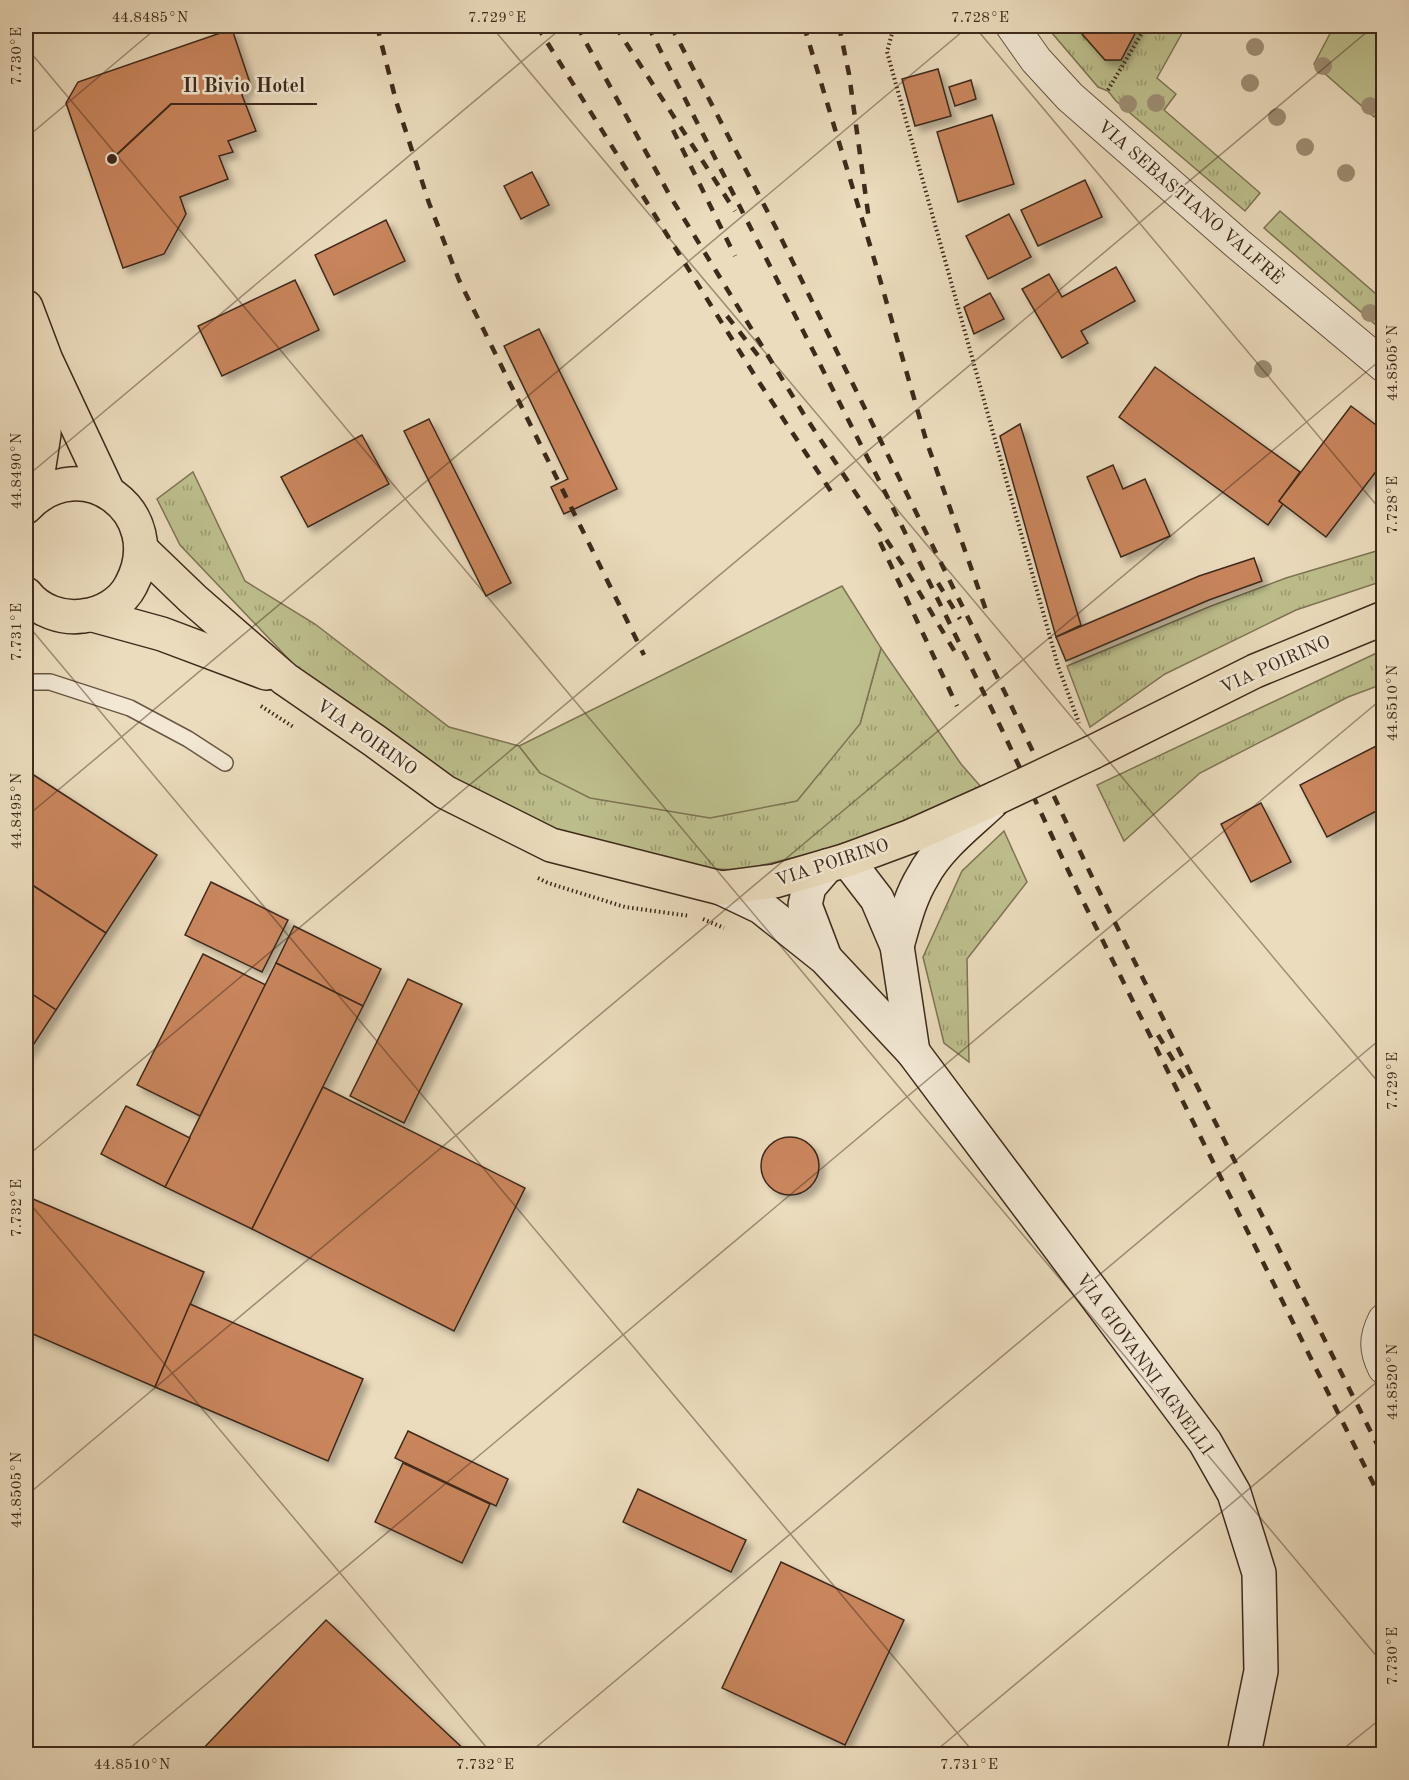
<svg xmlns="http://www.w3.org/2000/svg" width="1409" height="1780" font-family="'Old Standard TT',serif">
<defs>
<pattern id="grass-tufts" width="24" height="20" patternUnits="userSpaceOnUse" patternTransform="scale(1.5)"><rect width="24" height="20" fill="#bdbf8d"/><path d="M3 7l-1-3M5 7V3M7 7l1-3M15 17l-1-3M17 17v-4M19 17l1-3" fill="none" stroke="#9b9b72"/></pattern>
<filter id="shadow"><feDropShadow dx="5.5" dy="5.5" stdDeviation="3" flood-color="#0004"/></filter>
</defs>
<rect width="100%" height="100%" fill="#ebdcbd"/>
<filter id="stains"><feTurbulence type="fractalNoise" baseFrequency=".00333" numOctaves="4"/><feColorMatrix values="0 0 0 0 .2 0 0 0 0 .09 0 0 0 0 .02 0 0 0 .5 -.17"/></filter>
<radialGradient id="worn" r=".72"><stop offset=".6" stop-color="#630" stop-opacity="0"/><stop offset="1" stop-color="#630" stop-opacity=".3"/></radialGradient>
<g fill="url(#grass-tufts)" stroke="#7e7454" stroke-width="1.5">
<polygon points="1046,26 1075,26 1105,60 1121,60 1139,26 1186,26 1157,78 1176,94 1164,110 1260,193 1245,211 1116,101 1108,91 1098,87"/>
<polygon points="1280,211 1375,293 1383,284 1383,331 1264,228"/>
<polygon points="193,472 245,581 315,624 449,727 519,746 540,773 860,724 881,648 961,764 982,788 866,840 743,870 657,867 557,842 444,781 300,671 180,545 157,499"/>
<polygon points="1383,549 1383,581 1296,610 1165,674 1090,727 1067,666 1211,606 1286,578"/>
<polygon points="1383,650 1383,684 1348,697 1200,773 1124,841 1097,785"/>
<polygon points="1004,831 1027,882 967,959 969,1062 944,1043 923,957 962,871"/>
</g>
<g fill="#bdbf8d" stroke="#7e7454" stroke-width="1.5">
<polygon points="1334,26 1383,26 1383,104 1374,117 1314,64"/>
<polygon points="842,586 881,648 860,724 797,801 710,818 590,798 540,773 519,746"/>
</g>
<g fill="#c9855c" stroke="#3e2a1b" stroke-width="1.5" filter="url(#shadow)">
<polygon points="1075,26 1139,26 1121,60 1105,60"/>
<polygon points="232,29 250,83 242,95 256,131 228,141 233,152 219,156 228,179 180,197 186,214 164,254 123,268 66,103 78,82"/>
<polygon points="938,69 951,116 915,126 902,79"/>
<polygon points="971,80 976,99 955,106 949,87"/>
<polygon points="992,115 1014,184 958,202 937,132"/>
<polygon points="532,172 549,205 521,219 504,186"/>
<polygon points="1085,180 1102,217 1038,246 1021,210"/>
<polygon points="1009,214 1031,257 988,279 966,236"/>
<polygon points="386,220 405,261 334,295 315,255"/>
<polygon points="1116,267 1135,301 1081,331 1088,343 1062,358 1022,289 1049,274 1062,297"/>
<polygon points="295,280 319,330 222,376 198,326"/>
<polygon points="990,293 1004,319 974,334 964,307"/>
<polygon points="539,329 617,489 564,514 551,487 568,479 504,346"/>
<polygon points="1155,367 1300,472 1279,501 1283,504 1268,525 1119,417"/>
<polygon points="1351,406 1384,431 1384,461 1326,537 1279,501"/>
<polygon points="429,419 511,583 486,596 404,431"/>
<polygon points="1020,424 1081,625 1056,637 1000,436"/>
<polygon points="362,435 389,484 308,527 281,477"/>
<polygon points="1113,465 1123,489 1145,479 1170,536 1121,557 1087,477"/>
<polygon points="1254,558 1262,581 1209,600 1066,661 1056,637 1199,576"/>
<polygon points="1384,742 1384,807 1327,837 1300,785"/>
<polygon points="26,770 157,855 106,933 26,881"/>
<polygon points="1261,803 1291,862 1251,882 1221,824"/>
<polygon points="26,881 106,933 56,1010 26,990"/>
<polygon points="211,882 288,920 262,972 185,935"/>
<polygon points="294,926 381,969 363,1006 276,963"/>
<polygon points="203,954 266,985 200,1116 137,1085"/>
<polygon points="276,963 363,1006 252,1229 165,1187"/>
<polygon points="408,979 462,1004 404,1123 350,1096"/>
<polygon points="26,990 56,1010 26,1056"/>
<polygon points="323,1087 525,1188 454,1331 252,1229"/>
<polygon points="126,1106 190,1138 165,1187 101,1154"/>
<circle cx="790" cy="1166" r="29"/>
<polygon points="26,1196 204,1272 155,1387 26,1331"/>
<polygon points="190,1304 363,1379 328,1461 155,1387"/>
<polygon points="408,1431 508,1479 496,1506 395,1458"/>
<polygon points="403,1463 490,1504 462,1563 375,1522"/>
<polygon points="638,1489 746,1540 731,1572 623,1522"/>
<polygon points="781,1562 904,1620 845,1745 722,1688"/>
<polygon points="326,1620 469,1754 198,1754"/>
</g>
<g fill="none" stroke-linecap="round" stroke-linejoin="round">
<defs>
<polyline id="lane" points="26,682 50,682 130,708 188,739 225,763"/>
<g id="street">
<polyline points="1012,26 1036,60 1070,97 1238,244 1384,366"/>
<path d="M1384,1320C1375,1338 1375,1350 1384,1368"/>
</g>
<g id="secondary">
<polyline points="847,860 877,899 897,946 913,1052"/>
<polyline points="721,888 761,907 825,958 913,1052 1205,1442 1234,1493 1259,1573 1261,1671 1244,1754"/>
<path d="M897,946C904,922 910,897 923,876C939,846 969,824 993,801"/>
<polyline points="824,955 805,905 809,887 827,866"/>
</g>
<g id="primary">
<polyline points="26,307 46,360 108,492"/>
<polyline points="34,498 44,434 46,365"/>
<path d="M26,507C81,448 170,512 131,585C122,603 102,614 83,616C62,619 39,611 26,594"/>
<polyline points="142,550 193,599 285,679 375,741 445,792 551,845 721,888 775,881 847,860 909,837 996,798"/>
<polyline points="93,615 162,634 266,673"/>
<polyline points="1093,752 1255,671 1384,618"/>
</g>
</defs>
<use href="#lane" stroke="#695644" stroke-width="18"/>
<use href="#street" stroke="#695644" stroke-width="34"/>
<use href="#secondary" stroke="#3e2a1b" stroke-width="36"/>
<use href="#primary" stroke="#3e2a1b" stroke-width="36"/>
<g stroke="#3e2a1b" stroke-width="4" stroke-dasharray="1.5 3" stroke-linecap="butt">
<polyline points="894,26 887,52 1058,666 1079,723"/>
<polyline points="1108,90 1146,26"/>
<polyline points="261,706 295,728"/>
<polyline points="538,878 548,883 625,907 690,916"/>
<polyline points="703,919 724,928"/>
</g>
<use href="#lane" stroke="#f2e8d4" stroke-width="15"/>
<use href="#street" stroke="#f2e8d4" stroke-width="32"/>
<use href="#secondary" stroke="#f2e8d4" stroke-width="33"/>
<use href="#primary" stroke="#ebdcbd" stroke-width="33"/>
<g stroke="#3e2a1b" stroke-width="4.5" stroke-dasharray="10 10" stroke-linecap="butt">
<polyline points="377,26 396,101 429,203 459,280 644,655"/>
<polyline points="537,26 755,376 836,499"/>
<polyline points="577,26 670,196 803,413 903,565 955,652"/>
<polyline points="615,26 735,211"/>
<polyline points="648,26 889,500 1003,732 1076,887 1384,1505"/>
<polyline points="671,26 775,226 1009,701 1093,879 1384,1458"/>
<polyline points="804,26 875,262 926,440 987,613"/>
<polyline points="839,26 849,74 869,220"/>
<polyline points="673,130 735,256"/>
<polyline points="727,316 764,363"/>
<polyline points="880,542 957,706"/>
<polyline points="938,583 960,619"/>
<polyline points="1158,1035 1184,1078"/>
</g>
<defs>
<polyline id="primary-bridge" points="996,798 1093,752"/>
</defs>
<use href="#primary-bridge" stroke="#3e2a1b" stroke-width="36" stroke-linecap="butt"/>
<use href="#primary-bridge" stroke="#ebdcbd" stroke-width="33"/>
</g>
<g fill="#9d8e74">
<circle cx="1255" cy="47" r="9"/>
<circle cx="1323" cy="66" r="9"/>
<circle cx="1250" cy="83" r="9"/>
<circle cx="1156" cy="103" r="9"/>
<circle cx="1128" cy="104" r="9"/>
<circle cx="1370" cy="106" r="9"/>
<circle cx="1277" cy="117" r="9"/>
<circle cx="1305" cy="147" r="9"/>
<circle cx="1346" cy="173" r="9"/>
<circle cx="1370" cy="313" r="9"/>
<circle cx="1263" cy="369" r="9"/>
</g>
<path fill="none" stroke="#3e2a1b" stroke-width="1.5" stroke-opacity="0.45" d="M491,26L1384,1089M974,26L1384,514M26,47L1384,1665M26,138L159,26M26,477L564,26M26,623L975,1754M26,817L969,26M26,1157L1374,26M26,1199L492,1754M26,1496L1384,357M123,1754L1384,697M528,1754L1384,1036M932,1754L1384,1376M1337,1754L1384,1716"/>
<g text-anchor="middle" stroke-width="5" stroke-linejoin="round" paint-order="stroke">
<g font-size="18" fill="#3e2a1b" stroke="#f2e8d4">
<text transform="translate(1191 202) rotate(41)" y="6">VIA SEBASTIANO VALFRÈ</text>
<text transform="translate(1275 664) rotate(-24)" y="6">VIA POIRINO</text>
<text transform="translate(367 737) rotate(35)" y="6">VIA POIRINO</text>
<text transform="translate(832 862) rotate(-18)" y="6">VIA POIRINO</text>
<text transform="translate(1145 1364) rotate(54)" y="6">VIA GIOVANNI AGNELLI</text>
</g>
</g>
<path fill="none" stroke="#3e2a1b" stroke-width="2" d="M112 159L171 104H317"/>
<circle fill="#3e2a1b" stroke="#f2e8d4" stroke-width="2" cx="112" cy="159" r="6"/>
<g font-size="20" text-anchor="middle" font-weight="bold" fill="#3e2a1b" stroke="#f2e8d4" stroke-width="5" stroke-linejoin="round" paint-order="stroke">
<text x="244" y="92">Il Bivio Hotel</text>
</g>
<rect width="1409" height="1780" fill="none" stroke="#ebdcbd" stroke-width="66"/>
<rect x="33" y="33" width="1343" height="1714" fill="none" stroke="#3e2a1b" stroke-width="2"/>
<g font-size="15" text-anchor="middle" fill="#3e2a1b">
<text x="150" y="22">44.8485°N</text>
<text x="497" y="22">7.729°E</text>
<text x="980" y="22">7.728°E</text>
<text transform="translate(16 56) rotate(-90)" y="5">7.730°E</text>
<text transform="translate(1392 363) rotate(-90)" y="5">44.8505°N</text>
<text transform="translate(16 471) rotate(-90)" y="5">44.8490°N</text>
<text transform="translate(1392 505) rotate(-90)" y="5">7.728°E</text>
<text transform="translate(16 632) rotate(-90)" y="5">7.731°E</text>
<text transform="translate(1392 703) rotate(-90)" y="5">44.8510°N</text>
<text transform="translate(16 811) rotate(-90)" y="5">44.8495°N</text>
<text transform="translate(1392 1081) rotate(-90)" y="5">7.729°E</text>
<text transform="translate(16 1208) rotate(-90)" y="5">7.732°E</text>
<text transform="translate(1392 1382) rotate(-90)" y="5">44.8520°N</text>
<text transform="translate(16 1490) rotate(-90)" y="5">44.8505°N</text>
<text transform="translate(1392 1656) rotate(-90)" y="5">7.730°E</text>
<text x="132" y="1769">44.8510°N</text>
<text x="485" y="1769">7.732°E</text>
<text x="969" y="1769">7.731°E</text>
</g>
<rect width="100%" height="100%" filter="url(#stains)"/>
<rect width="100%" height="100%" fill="url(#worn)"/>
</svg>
